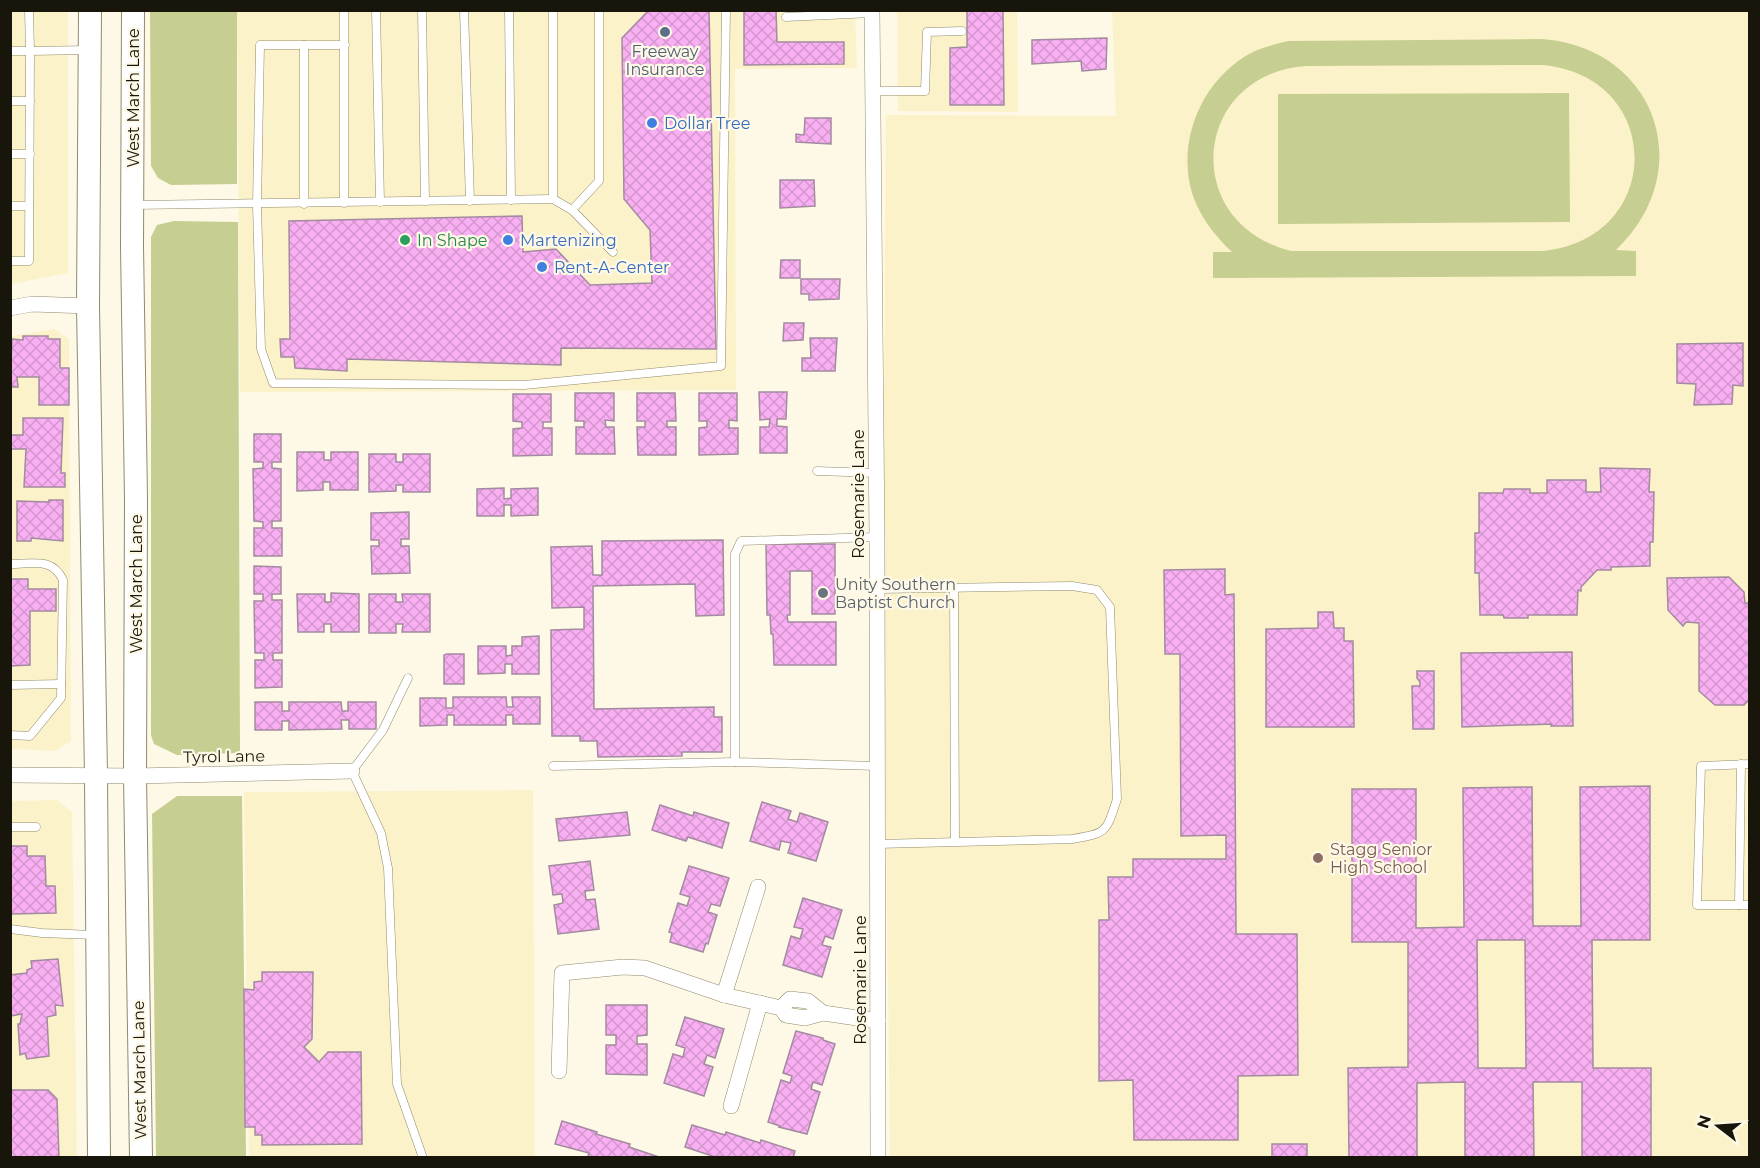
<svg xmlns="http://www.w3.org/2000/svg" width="1760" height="1168" font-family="Montserrat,sans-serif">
<defs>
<pattern id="building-cross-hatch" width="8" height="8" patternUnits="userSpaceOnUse" patternTransform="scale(1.5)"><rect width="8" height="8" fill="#f9b0f3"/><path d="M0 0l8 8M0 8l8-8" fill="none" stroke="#d596cf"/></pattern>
</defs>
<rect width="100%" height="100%" fill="#fef9e6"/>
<g fill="#fcf2c9">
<polygon points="899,10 1017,11 1018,112 898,111 897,12"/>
<polygon points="11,11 68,11 68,273 11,284"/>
<polygon points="237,11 855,11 857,68 735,69 736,390 240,392"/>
<polygon points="1112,11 1749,11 1749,1157 890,1157 883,559 886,115 1116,116"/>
<polygon points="54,329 69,339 71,741 55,751 11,749 11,336"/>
<polygon points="533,790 535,1157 249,1157 244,792"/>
<polygon points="57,800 72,812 77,1157 11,1157 10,801"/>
</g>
<g fill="#c6ce91" fill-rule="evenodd">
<polygon points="150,11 237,11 237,184 171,185 158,178 151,166"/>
<path d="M1542,39C1657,48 1699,171 1616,250L1636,251V276L1213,278V252H1232C1215,236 1201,218 1193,196C1175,142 1202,78 1253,52C1264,47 1276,44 1288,41ZM1542,65C1666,76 1665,240 1542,251H1291C1179,223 1192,74 1306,66Z"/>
<polygon points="1569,93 1570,222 1278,224 1278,94"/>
<polygon points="174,221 238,222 240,753 177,755 154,744 151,735 151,237 157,225"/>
<polygon points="177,796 242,796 246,1157 156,1157 152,814"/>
</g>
<g fill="url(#building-cross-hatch)" stroke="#a38aa0" stroke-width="1.5" fill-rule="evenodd">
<polygon points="649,10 709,10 716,349 561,348 561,365 347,359 347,371 295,368 294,357 281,357 280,339 290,339 289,221 522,216 523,252 556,249 590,285 652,283 650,230 624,199 622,38"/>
<polygon points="744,10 776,10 777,42 844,42 844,64 744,65"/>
<polygon points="967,10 1003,10 1004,105 950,105 950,48 967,47"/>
<polygon points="1107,38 1106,69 1082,71 1081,61 1032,64 1032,40"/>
<polygon points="805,118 831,118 831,144 796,142 796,134 804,135"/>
<polygon points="780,180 814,180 815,206 780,208"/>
<polygon points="781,260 800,260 800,278 780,278"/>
<polygon points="801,279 840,279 839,299 809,300 809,294 801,294"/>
<polygon points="784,323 804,323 803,340 783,341"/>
<polygon points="23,336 48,336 48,339 60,339 60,368 69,368 69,405 39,405 39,377 17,377 18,387 10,387 12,339 23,340"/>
<polygon points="810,338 837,338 835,371 802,371 802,358 811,358"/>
<polygon points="1743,343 1743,386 1733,385 1732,404 1694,405 1696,384 1677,383 1677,344"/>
<polygon points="759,392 787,392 786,419 777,419 777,426 787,427 787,453 760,453 760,427 769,427 770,419 760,420"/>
<polygon points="575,393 614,393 614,421 605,420 606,427 614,427 615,454 576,454 576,427 584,427 584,421 575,421"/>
<polygon points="637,393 675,393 676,421 667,421 667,427 676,427 676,455 638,455 637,427 645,427 645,421 637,421"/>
<polygon points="699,393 737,393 737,421 729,420 729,428 738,428 738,454 699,455 699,428 707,427 707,421 699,421"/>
<polygon points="513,394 551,394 551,422 543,422 543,428 552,428 552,455 513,456 513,429 522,428 522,422 513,421"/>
<polygon points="23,418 63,418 61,473 65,473 65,487 24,487 26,449 11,449 11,435 23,435"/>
<polygon points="254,434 281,434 281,462 272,462 272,468 281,469 281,521 272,521 272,528 282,528 282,556 254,556 254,528 263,528 263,522 254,521 253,469 263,468 263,462 254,462"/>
<polygon points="297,452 324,452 324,460 331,460 331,452 358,452 358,490 330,490 330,482 323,482 323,490 297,491"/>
<polygon points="369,454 396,454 396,462 403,462 403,454 430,454 430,492 403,492 403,485 396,485 396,491 369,492"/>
<polygon points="1600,468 1650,469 1649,492 1654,492 1653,542 1650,542 1650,566 1611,567 1611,570 1597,570 1581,587 1581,591 1578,590 1577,615 1528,615 1528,618 1504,618 1503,615 1480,615 1479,573 1475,573 1475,533 1479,533 1479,493 1503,493 1504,489 1530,489 1530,493 1547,493 1547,480 1586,480 1586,492 1601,492"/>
<polygon points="504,488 504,499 511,498 511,489 538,488 538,515 511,516 511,505 504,505 504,516 477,516 477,489"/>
<polygon points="49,500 63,500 63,541 31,538 31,541 17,541 17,501 49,502"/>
<polygon points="409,512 409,539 401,539 401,546 409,546 410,573 372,574 371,546 379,546 379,540 371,540 371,513"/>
<polygon points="723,540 724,615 696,616 695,584 593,586 594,709 714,707 714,717 722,717 722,752 682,752 682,756 598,757 597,741 580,741 580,736 552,736 551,630 584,629 584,607 552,608 551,547 592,546 593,575 602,575 602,541"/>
<polygon points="766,544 835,544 835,614 812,614 812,571 790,571 790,615 787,615 788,622 836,622 836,665 774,665 773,634 771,634 770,615 767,615"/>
<polygon points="254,566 281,567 281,594 272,594 272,600 282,600 282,653 273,653 273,660 282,660 282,687 255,688 255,660 264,660 264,653 255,653 254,601 263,601 263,594 254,594"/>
<polygon points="1225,569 1225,595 1234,594 1236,934 1297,934 1298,1075 1238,1076 1238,1140 1134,1140 1133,1080 1099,1081 1099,920 1109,920 1108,877 1133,877 1133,859 1226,859 1226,835 1181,836 1180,654 1165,654 1164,570"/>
<polygon points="1729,577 1744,592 1745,603 1750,603 1750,699 1744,705 1715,705 1699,691 1699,623 1686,622 1683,626 1668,610 1667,578"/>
<polygon points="10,579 28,579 28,589 56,589 56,611 30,611 30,665 10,666"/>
<polygon points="331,593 359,594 359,632 331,632 331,624 324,624 324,632 298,632 297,594 325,594 325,602 331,602"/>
<polygon points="369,594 396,594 396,602 403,602 402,594 430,594 430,632 402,632 403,624 396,624 396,633 369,633"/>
<polygon points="1318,612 1333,612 1334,628 1344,628 1344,641 1353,641 1354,727 1266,727 1266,629 1318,628"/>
<polygon points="539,636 539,674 512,674 512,664 505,664 505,673 478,674 478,646 506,646 506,656 512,655 512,646 522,646 522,637"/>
<polygon points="1572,652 1573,726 1551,726 1551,724 1462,727 1461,653"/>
<polygon points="447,654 464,654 464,684 444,684 444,655"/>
<polygon points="1417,671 1434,671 1434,729 1413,729 1412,686 1420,686 1420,682 1417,678"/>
<polygon points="453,697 506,697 507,707 513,707 512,697 540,697 540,724 513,724 513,715 506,715 506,725 454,725 454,715 447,715 447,725 420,726 420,698 446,698 446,708 453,708"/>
<polygon points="255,702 282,702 282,711 289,711 289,702 341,702 342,711 348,711 348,702 376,702 376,729 349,729 349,720 341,720 342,729 289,730 289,721 282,721 282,730 255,730"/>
<path d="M1650,786V940H1592L1593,1068H1651V1158H1582V1082H1533L1534,1158H1465V1082L1417,1083V1158H1349L1348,1068L1408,1067V942H1352V789H1416V928L1464,927L1463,788L1532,787L1533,926H1581L1580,787ZM1477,940H1525L1526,1068H1478Z"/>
<polygon points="762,802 791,811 788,819 797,822 800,813 828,822 816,861 788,853 791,843 781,841 779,850 750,841"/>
<polygon points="660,805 693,816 694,812 729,823 722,848 688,837 686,841 652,830"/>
<polygon points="627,812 630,835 559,841 556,819"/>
<polygon points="10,846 27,846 27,856 45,856 46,886 55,886 56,913 10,914"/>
<polygon points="590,861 594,890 585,891 586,900 595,899 599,929 558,934 554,905 563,903 562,894 553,895 549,866"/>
<polygon points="689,866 729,878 720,906 711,904 708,912 717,915 708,944 706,943 703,952 670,942 672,933 669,932 678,903 687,906 690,897 680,894"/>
<polygon points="803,898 842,910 833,939 825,936 822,945 831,947 822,977 783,965 791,936 800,939 803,929 794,927"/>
<polygon points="58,959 63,1006 55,1005 56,1015 47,1017 49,1056 27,1059 25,1053 20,1055 18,1024 20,1024 22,1014 10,1016 10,975 27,973 27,970 32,968 31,961"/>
<polygon points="262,972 313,972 312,1039 304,1047 319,1062 328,1052 361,1052 362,1144 262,1145 262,1135 255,1135 255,1127 245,1127 244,989 254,990 254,982 262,981"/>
<polygon points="606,1005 647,1005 647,1035 637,1036 637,1044 647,1044 647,1075 606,1074 606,1045 616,1045 616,1035 606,1035"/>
<polygon points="685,1017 724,1029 715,1058 707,1055 704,1064 713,1067 704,1096 664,1083 673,1054 683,1057 685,1048 676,1045"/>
<polygon points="796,1031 823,1038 823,1040 835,1044 822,1085 813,1082 811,1089 820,1092 807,1134 779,1127 780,1126 768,1122 781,1080 790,1083 792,1076 783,1073"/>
<polygon points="10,1090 48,1090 57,1099 59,1158 10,1158"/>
<polygon points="562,1121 597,1132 596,1134 630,1144 629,1147 662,1158 594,1158 588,1156 589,1153 555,1144"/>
<polygon points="692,1125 725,1135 726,1132 760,1143 761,1140 795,1151 793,1158 726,1158 720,1156 718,1158 685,1147"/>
<rect x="1272" y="1144" width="35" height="14"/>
</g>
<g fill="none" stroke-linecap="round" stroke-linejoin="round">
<defs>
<g id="service">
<polyline points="376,10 380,202"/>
<polyline points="422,10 425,201"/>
<polyline points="464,10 470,201"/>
<polyline points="509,10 511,200"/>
<polyline points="553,10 553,199"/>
<polyline points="786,17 872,13"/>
<polyline points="345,45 260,45 257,205 261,349 273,383 524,385 721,366 726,10"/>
<polyline points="10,51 30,51 29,10"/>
<polyline points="873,91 925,91 927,32 962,31"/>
<polyline points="10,101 30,101"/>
<polyline points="10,154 30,154"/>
<polyline points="344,203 344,10"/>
<polyline points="304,204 304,45"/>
<polyline points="134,205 553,199 572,210 613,252"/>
<polyline points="10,206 29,206"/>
<polyline points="572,210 599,181 599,10"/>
<polyline points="10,261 29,261 30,51 88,50"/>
<polyline points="817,471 876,473"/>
<polyline points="877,537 741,541 735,554 735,762 877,766"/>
<path d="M10,564C33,564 52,557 63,580L61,698L30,736L10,735"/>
<polyline points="954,587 955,841"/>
<path d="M877,589L1072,586L1097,590L1110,607L1117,799C1106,833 1107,833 1072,839L877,844"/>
<polyline points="408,678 383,730 352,771 381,833 388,868 397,1084 423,1158"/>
<polyline points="10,685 61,684"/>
<polyline points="1750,764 1701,766 1697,905 1750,905"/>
<polyline points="553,766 735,762"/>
<polyline points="10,827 36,827"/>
<polyline points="1739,905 1741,764"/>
<polyline points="10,929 42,933 95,935"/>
</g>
<g id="minor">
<polyline points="872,10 877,537 878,1158"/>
<polyline points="10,308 32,304 88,306"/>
<polyline points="10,775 135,776 352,771"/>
<polyline points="724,995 758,887"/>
<polyline points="781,1008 790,999 808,1001 823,1013"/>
<polyline points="559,1071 562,973 623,967 645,968 724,995 781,1008 786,1015 805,1018 823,1013 878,1021"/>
<polyline points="731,1106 760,1003"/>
</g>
<g id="primary">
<polyline points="90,10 88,306 96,776 99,1158"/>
<polyline points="133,10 132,246 136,499 135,776 141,1158"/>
</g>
</defs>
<use href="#service" stroke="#918a6c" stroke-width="9"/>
<use href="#minor" stroke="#918a6c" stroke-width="16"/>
<use href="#primary" stroke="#918a6c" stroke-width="24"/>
<use href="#service" stroke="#fff" stroke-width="8"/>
<use href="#minor" stroke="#fff" stroke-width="15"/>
<use href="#primary" stroke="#fff" stroke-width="22"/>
</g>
<circle fill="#5c6f8a" stroke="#fef9e6" stroke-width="2" cx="665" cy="32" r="6"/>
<g fill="#3f7fe0" stroke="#fef9e6" stroke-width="2">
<circle cx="652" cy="123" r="6"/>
<circle cx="508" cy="240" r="6"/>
<circle cx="542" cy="267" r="6"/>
</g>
<circle fill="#2e9e5b" stroke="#fef9e6" stroke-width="2" cx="405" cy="240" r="6"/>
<circle fill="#6b7280" stroke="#fef9e6" stroke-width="2" cx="823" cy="593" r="6"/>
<circle fill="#8d6e63" stroke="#fef9e6" stroke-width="2" cx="1318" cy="858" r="6"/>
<g text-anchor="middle" stroke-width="4.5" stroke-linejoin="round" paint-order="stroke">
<g font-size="16" fill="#4e5e75" stroke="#fef9e6">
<text x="665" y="57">Freeway<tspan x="665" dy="18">Insurance</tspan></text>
</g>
<g font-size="16" fill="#18150a" stroke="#fef9e6">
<text transform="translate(133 98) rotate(-90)" y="6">West March Lane</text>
<text transform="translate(858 494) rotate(-90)" y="6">Rosemarie Lane</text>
<text transform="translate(136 584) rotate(-90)" y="6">West March Lane</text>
<text transform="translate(224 756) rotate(-1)" y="6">Tyrol Lane</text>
<text transform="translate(860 980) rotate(-90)" y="6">Rosemarie Lane</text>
<text transform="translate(139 1070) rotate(-91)" y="6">West March Lane</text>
</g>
<g font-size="16" fill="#366cbe" stroke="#fef9e6" text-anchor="start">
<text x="664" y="129">Dollar Tree</text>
<text x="520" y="246">Martenizing</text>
<text x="554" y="273">Rent-A-Center</text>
</g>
<g font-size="16" fill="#27864d" stroke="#fef9e6" text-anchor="start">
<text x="417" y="246">In Shape</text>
</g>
<g font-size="16" fill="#5b616d" stroke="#fef9e6" text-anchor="start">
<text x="835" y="590">Unity Southern<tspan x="835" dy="18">Baptist Church</tspan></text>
</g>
<g font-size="16" fill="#785e54" stroke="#fef9e6" text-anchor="start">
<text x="1330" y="855">Stagg Senior<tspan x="1330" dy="18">High School</tspan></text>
</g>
</g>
<rect width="1760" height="1168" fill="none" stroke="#18150a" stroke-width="24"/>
<g transform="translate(1718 1126) rotate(287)" stroke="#fef9e6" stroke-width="4.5" paint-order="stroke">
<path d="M0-4.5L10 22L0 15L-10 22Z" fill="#18150a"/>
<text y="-9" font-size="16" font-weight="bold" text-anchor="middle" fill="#18150a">N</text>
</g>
</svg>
